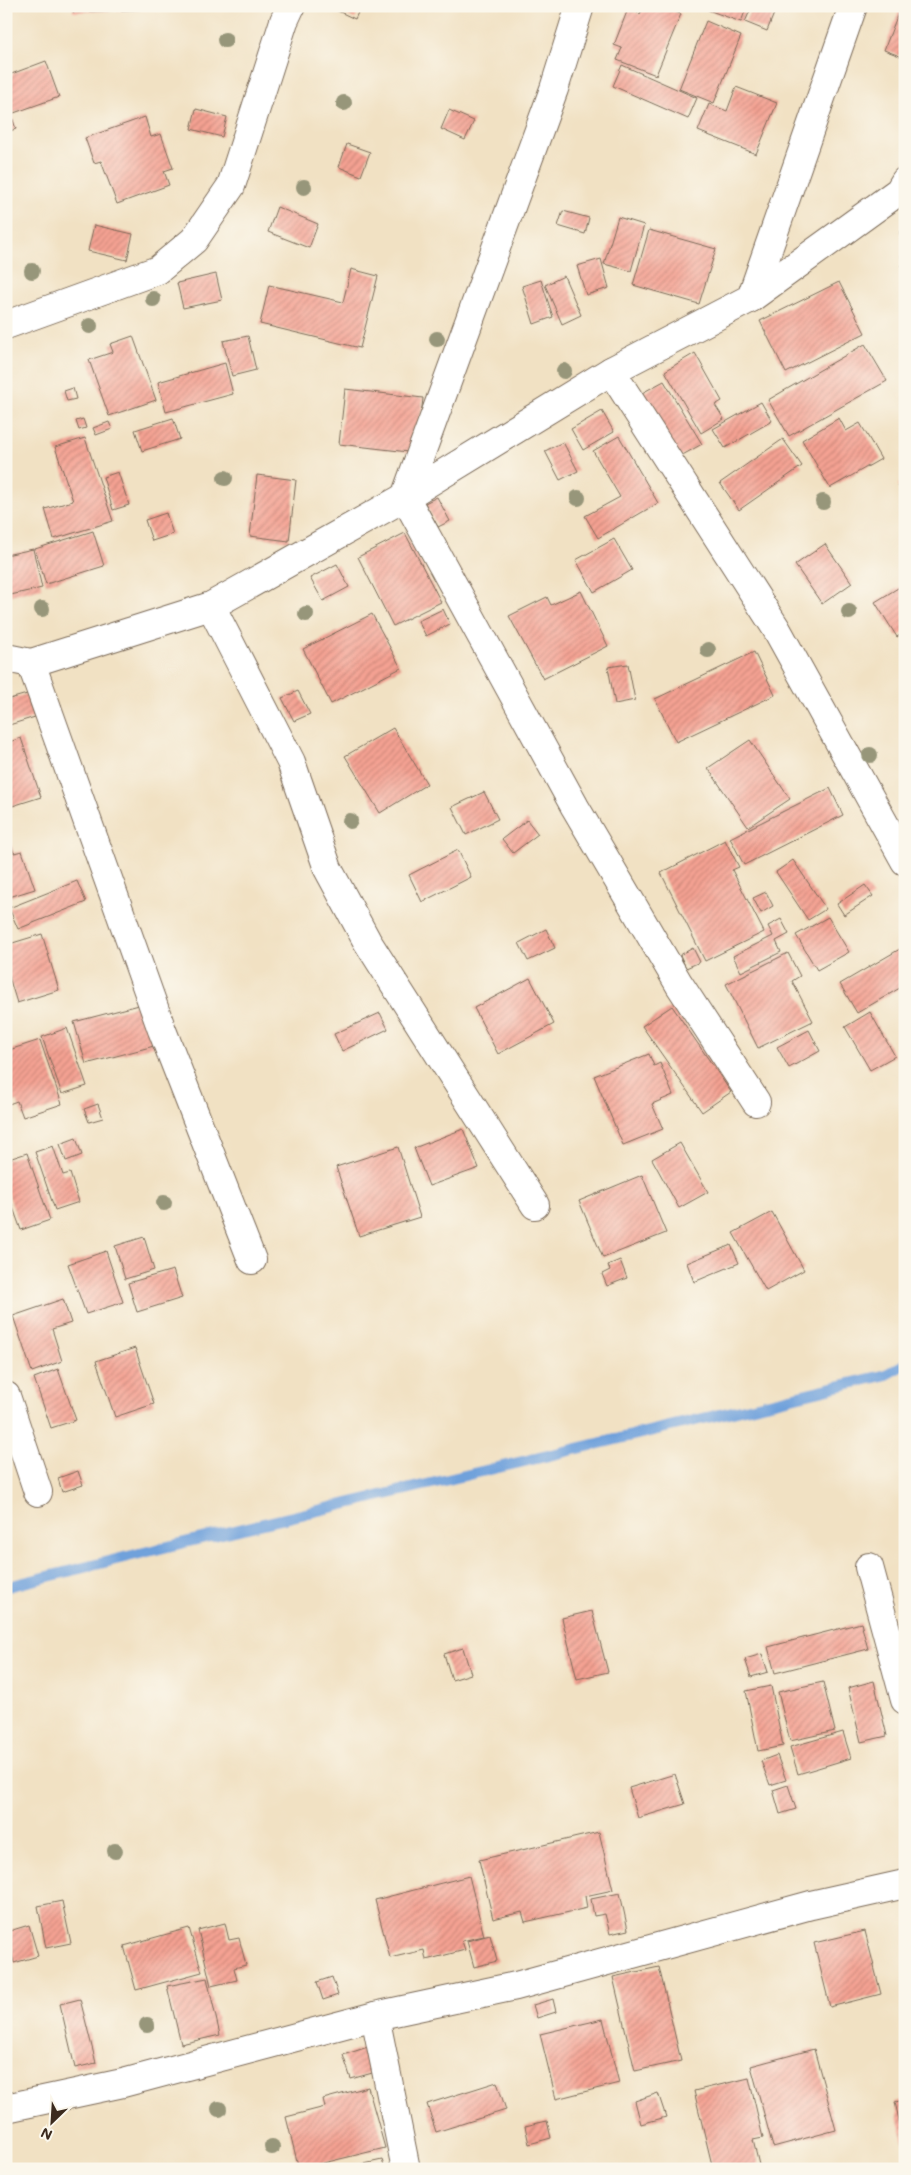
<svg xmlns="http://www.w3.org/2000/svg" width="911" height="2175" font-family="Mali,sans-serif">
<defs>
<pattern id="building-hatch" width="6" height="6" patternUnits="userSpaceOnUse" patternTransform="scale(1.25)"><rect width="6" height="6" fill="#f5a293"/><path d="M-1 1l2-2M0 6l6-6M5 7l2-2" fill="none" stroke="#c88477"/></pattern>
</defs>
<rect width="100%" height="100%" fill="#fbf7ec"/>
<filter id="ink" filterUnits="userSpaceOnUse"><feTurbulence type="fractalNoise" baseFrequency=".02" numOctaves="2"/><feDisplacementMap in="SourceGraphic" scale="10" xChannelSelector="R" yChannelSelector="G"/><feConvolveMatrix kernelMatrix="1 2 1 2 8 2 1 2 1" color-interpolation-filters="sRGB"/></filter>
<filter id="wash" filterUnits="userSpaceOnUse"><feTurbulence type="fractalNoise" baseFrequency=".0096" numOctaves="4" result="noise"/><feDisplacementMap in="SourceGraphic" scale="20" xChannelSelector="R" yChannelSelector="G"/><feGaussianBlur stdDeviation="1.12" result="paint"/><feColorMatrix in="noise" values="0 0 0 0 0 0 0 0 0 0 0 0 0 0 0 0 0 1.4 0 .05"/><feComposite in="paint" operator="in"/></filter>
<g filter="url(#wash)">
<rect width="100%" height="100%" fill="#f1e1c3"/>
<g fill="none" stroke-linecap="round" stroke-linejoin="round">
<polyline stroke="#70a1db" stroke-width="11" points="6,1587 174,1545 885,1375 905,1364"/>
</g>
<g id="blocks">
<g fill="url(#building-hatch)">
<polygon points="73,6 156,6 156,9 73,12"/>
<polygon points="327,6 361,6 355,19"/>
<polygon points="644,6 661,6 681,14 656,75 617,60 622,48 614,45 628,9 640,14"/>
<polygon points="709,6 747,6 741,22 708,10"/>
<polygon points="752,6 777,6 767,31 745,22"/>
<polygon points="901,6 905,6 905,58 884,50"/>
<polygon points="706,21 741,36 714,103 679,89"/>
<polygon points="46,61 59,97 11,114 16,129 6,132 6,76"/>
<polygon points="622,65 697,98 688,119 613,86"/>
<polygon points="736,87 777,103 756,154 698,131 709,104 727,111"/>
<polygon points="196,109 227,117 222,137 191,129"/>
<polygon points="449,110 474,121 465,140 441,129"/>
<polygon points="145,117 151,137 161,134 173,168 164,171 169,185 117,204 101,161 94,163 85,138"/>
<polygon points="347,144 370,152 361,176 339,167"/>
<polygon points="277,207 318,224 309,248 268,232"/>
<polygon points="563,211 589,218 585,234 558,226"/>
<polygon points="618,217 644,225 631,271 604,264"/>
<polygon points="94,225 133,234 127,260 88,251"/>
<polygon points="649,230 716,249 699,304 633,285"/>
<polygon points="601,259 609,288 586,295 577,266"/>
<polygon points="351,269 378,276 360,348 260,324 269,285 343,302"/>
<polygon points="216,274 222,300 183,308 177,283"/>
<polygon points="564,276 581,315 562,324 545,285"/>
<polygon points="541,280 553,317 534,324 522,286"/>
<polygon points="839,282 865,333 786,373 760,321"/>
<polygon points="133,336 156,400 109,416 89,360 113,352 110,344"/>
<polygon points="248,336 256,370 232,376 223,341"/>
<polygon points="865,344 887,381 789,436 768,400"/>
<polygon points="695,353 722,401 715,405 724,419 701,433 665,371"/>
<polygon points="225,363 233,394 166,412 158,382"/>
<polygon points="664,381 702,444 679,457 642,393"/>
<polygon points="73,388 76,399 67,401 64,391"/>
<polygon points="345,389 423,398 417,453 339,444"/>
<polygon points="761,402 772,421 725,448 713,429"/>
<polygon points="602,411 614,432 583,450 571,429"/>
<polygon points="173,418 180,439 142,451 135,430"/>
<polygon points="839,418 846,431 860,423 881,459 830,488 802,440"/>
<polygon points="83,419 86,428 79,430 76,421"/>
<polygon points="109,422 112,429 96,435 93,428"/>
<polygon points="619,436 658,503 598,538 585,516 620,497 593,451"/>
<polygon points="85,438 113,521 54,539 45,509 73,501 55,447"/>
<polygon points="783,439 802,466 739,510 720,483"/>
<polygon points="563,442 578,471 560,480 545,451"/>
<polygon points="118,472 129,505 113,510 103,477"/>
<polygon points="257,475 296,480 289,541 250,536"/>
<polygon points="905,480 905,494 898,485"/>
<polygon points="437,497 450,521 438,527 425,503"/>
<polygon points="166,513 173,534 152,541 145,520"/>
<polygon points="93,531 104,566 46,584 35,549"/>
<polygon points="405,533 441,602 393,626 358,557"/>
<polygon points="614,539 632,570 594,592 576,560"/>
<polygon points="825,544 852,583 822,604 795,565"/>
<polygon points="33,549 42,588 6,596 6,555"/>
<polygon points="337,564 349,587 323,601 310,578"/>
<polygon points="903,585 905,632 897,637 875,602"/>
<polygon points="581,591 608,646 543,679 509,616 547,597 551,605"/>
<polygon points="443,609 450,624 426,636 418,621"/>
<polygon points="372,614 401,668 331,704 303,649"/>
<polygon points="754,652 775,695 676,742 655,699"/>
<polygon points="628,664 635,700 615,704 608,667"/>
<polygon points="298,691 310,714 294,721 282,698"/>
<polygon points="27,694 35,717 6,726 6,700"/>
<polygon points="393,728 427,784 380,813 345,756"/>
<polygon points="21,738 41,797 6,808 6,743"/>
<polygon points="750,740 790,799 748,827 708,768"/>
<polygon points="830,788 843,815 744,865 730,838"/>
<polygon points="484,792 498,819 466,835 452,807"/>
<polygon points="527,820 538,834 513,853 502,839"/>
<polygon points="6,832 14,853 22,851 35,889 6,898"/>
<polygon points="725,840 739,867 732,870 764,932 705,961 661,873"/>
<polygon points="458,850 471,877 422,902 409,875"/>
<polygon points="793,860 826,909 808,920 776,872"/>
<polygon points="77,881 86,902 18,929 9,908"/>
<polygon points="865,885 873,896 844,915 837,904"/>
<polygon points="766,892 773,906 761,913 753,898"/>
<polygon points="828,917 849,952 817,970 796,935"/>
<polygon points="781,919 789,934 776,941 781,952 741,972 733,956 773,936 768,926"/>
<polygon points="546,929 555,948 528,961 519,943"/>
<polygon points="42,934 59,990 17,1003 6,967 6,945"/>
<polygon points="905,946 905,985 857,1013 840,984"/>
<polygon points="693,948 700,962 686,968 680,955"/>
<polygon points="788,953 800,976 792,981 813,1021 758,1048 726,984"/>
<polygon points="530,978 554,1024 498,1054 474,1008"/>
<polygon points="143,1004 154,1046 86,1064 74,1022"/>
<polygon points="672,1006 731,1092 702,1112 642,1026"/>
<polygon points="870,1012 895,1056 870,1070 845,1027"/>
<polygon points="380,1013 388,1029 342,1051 334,1034"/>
<polygon points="67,1028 87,1086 62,1094 42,1037"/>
<polygon points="809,1030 820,1051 789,1068 777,1047"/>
<polygon points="40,1040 62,1104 23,1117 17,1101 6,1105 6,1051"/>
<polygon points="649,1054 654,1066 660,1063 673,1095 652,1104 663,1129 623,1145 594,1076"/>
<polygon points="98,1104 103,1118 89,1122 84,1109"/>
<polygon points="463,1129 479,1168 429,1186 414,1148"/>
<polygon points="76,1138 82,1155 66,1161 60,1144"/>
<polygon points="680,1143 708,1192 679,1208 652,1159"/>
<polygon points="53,1146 63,1175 70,1173 79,1202 55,1210 35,1152"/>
<polygon points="398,1147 420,1217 359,1236 336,1167"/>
<polygon points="27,1153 50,1220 21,1230 6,1188 6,1160"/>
<polygon points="642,1175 666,1233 603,1258 579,1201"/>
<polygon points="772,1212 804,1270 766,1291 733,1233"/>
<polygon points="144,1237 154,1270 125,1279 115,1246"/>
<polygon points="731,1245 739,1263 694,1282 687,1263"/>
<polygon points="106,1251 123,1302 86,1314 68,1264"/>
<polygon points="620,1260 627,1278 607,1286 602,1274 610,1270 608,1265"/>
<polygon points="173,1270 182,1298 137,1312 128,1283"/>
<polygon points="63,1299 71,1323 52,1329 62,1361 32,1372 13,1316"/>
<polygon points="135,1348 154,1404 115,1417 96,1361"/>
<polygon points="58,1369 76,1420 51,1428 34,1378"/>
<polygon points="78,1471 83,1485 62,1492 58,1478"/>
<polygon points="592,1611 608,1672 577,1679 562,1618"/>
<polygon points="861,1623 868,1649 775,1673 768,1647"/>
<polygon points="463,1648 471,1674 452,1680 444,1654"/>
<polygon points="762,1654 768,1672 751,1677 745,1659"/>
<polygon points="874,1681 887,1736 861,1742 848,1688"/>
<polygon points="823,1682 835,1731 790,1741 778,1692"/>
<polygon points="771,1686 783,1746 758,1751 746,1691"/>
<polygon points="843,1732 851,1758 798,1774 790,1747"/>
<polygon points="777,1755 786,1780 770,1785 761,1761"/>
<polygon points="675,1774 685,1804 638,1818 629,1788"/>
<polygon points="788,1785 796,1809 780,1814 773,1790"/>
<polygon points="599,1832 613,1890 585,1896 587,1908 525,1922 522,1912 493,1919 479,1860"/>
<polygon points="469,1876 484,1936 462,1941 465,1950 426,1960 424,1950 390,1958 375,1900"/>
<polygon points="620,1893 628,1930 610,1934 605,1914 594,1916 591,1899"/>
<polygon points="62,1901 71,1943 46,1948 38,1906"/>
<polygon points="225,1923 229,1940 239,1938 246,1965 234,1968 237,1980 211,1986 198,1930"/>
<polygon points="29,1925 38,1956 14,1963 6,1932"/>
<polygon points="189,1928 202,1972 136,1990 124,1946"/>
<polygon points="865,1931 881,1994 830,2007 814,1943"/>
<polygon points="490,1935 497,1961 474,1967 467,1941"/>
<polygon points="659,1967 681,2061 635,2071 613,1977"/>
<polygon points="332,1977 338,1995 323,2000 317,1982"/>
<polygon points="207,1978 220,2035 181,2044 167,1986"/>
<polygon points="80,1999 96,2063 75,2068 60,2004"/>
<polygon points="553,1999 556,2012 537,2018 533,2005"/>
<polygon points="603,2019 619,2083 556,2099 540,2034"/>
<polygon points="368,2047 376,2072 351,2079 343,2055"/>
<polygon points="814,2049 836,2130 773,2147 751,2066"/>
<polygon points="749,2078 763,2138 753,2140 760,2169 713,2169 694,2091"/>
<polygon points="497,2082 506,2110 436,2132 427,2104"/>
<polygon points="368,2087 385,2148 299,2169 286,2117 325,2107 323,2099"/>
<polygon points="658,2093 666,2117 641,2124 635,2101"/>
<polygon points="905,2100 905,2142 904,2142 895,2102"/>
<polygon points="547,2121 551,2138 529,2144 525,2126"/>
<polygon points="382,2160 385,2169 346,2169 346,2168"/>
</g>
</g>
</g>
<g filter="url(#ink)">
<use href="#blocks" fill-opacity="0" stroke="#7b6a58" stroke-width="1"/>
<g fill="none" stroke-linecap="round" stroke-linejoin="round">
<defs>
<g id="minor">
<polyline points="580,6 554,89 405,497 575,807 679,984 756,1102"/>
<polyline points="751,298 899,191 905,181"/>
<polyline points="6,325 158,270 194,240 231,186 284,21 291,6"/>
<polyline points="611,371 776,628 905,861"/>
<polyline points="211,606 291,762 328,869 367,941 535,1205"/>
<polyline points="6,658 31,663 211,606 405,497 611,371 751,298 853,6"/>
<polyline points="31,663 162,1030 252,1260"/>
<polyline points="6,1396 38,1492"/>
<polyline points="869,1567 905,1700"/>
<polyline points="375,2016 406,2169"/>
<polyline points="6,2108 123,2083 375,2016 516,1986 811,1905 905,1884"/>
</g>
</defs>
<use href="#minor" stroke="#7b6a58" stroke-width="30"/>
<polyline stroke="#7b6a58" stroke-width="3" stroke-dasharray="4 4" stroke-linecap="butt" points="901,231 905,306"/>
<use href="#minor" stroke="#fff" stroke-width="28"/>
</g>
<g fill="#97967a">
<circle cx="225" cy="40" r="8"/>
<circle cx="344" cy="103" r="8"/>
<circle cx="304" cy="187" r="8"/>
<circle cx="32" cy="271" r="8"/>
<circle cx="153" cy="299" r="8"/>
<circle cx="90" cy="326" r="8"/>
<circle cx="437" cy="339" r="8"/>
<circle cx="564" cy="371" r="8"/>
<circle cx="225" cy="478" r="8"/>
<circle cx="578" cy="498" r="8"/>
<circle cx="823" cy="502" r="8"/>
<circle cx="42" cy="609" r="8"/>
<circle cx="849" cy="612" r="8"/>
<circle cx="306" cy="614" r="8"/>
<circle cx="708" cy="650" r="8"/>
<circle cx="870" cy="755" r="8"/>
<circle cx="350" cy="821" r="8"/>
<circle cx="164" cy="1203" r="8"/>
<circle cx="115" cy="1851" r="8"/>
<circle cx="147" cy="2025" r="8"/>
<circle cx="219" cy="2109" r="8"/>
<circle cx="272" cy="2147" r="8"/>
</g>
</g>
<rect width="911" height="2175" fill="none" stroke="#fbf7ec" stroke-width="25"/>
<g transform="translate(52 2122) rotate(205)" stroke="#fbf7ec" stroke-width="4" paint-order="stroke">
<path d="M0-4L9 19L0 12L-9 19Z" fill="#3b2a1e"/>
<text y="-8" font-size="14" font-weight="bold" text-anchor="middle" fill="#3b2a1e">N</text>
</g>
</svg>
